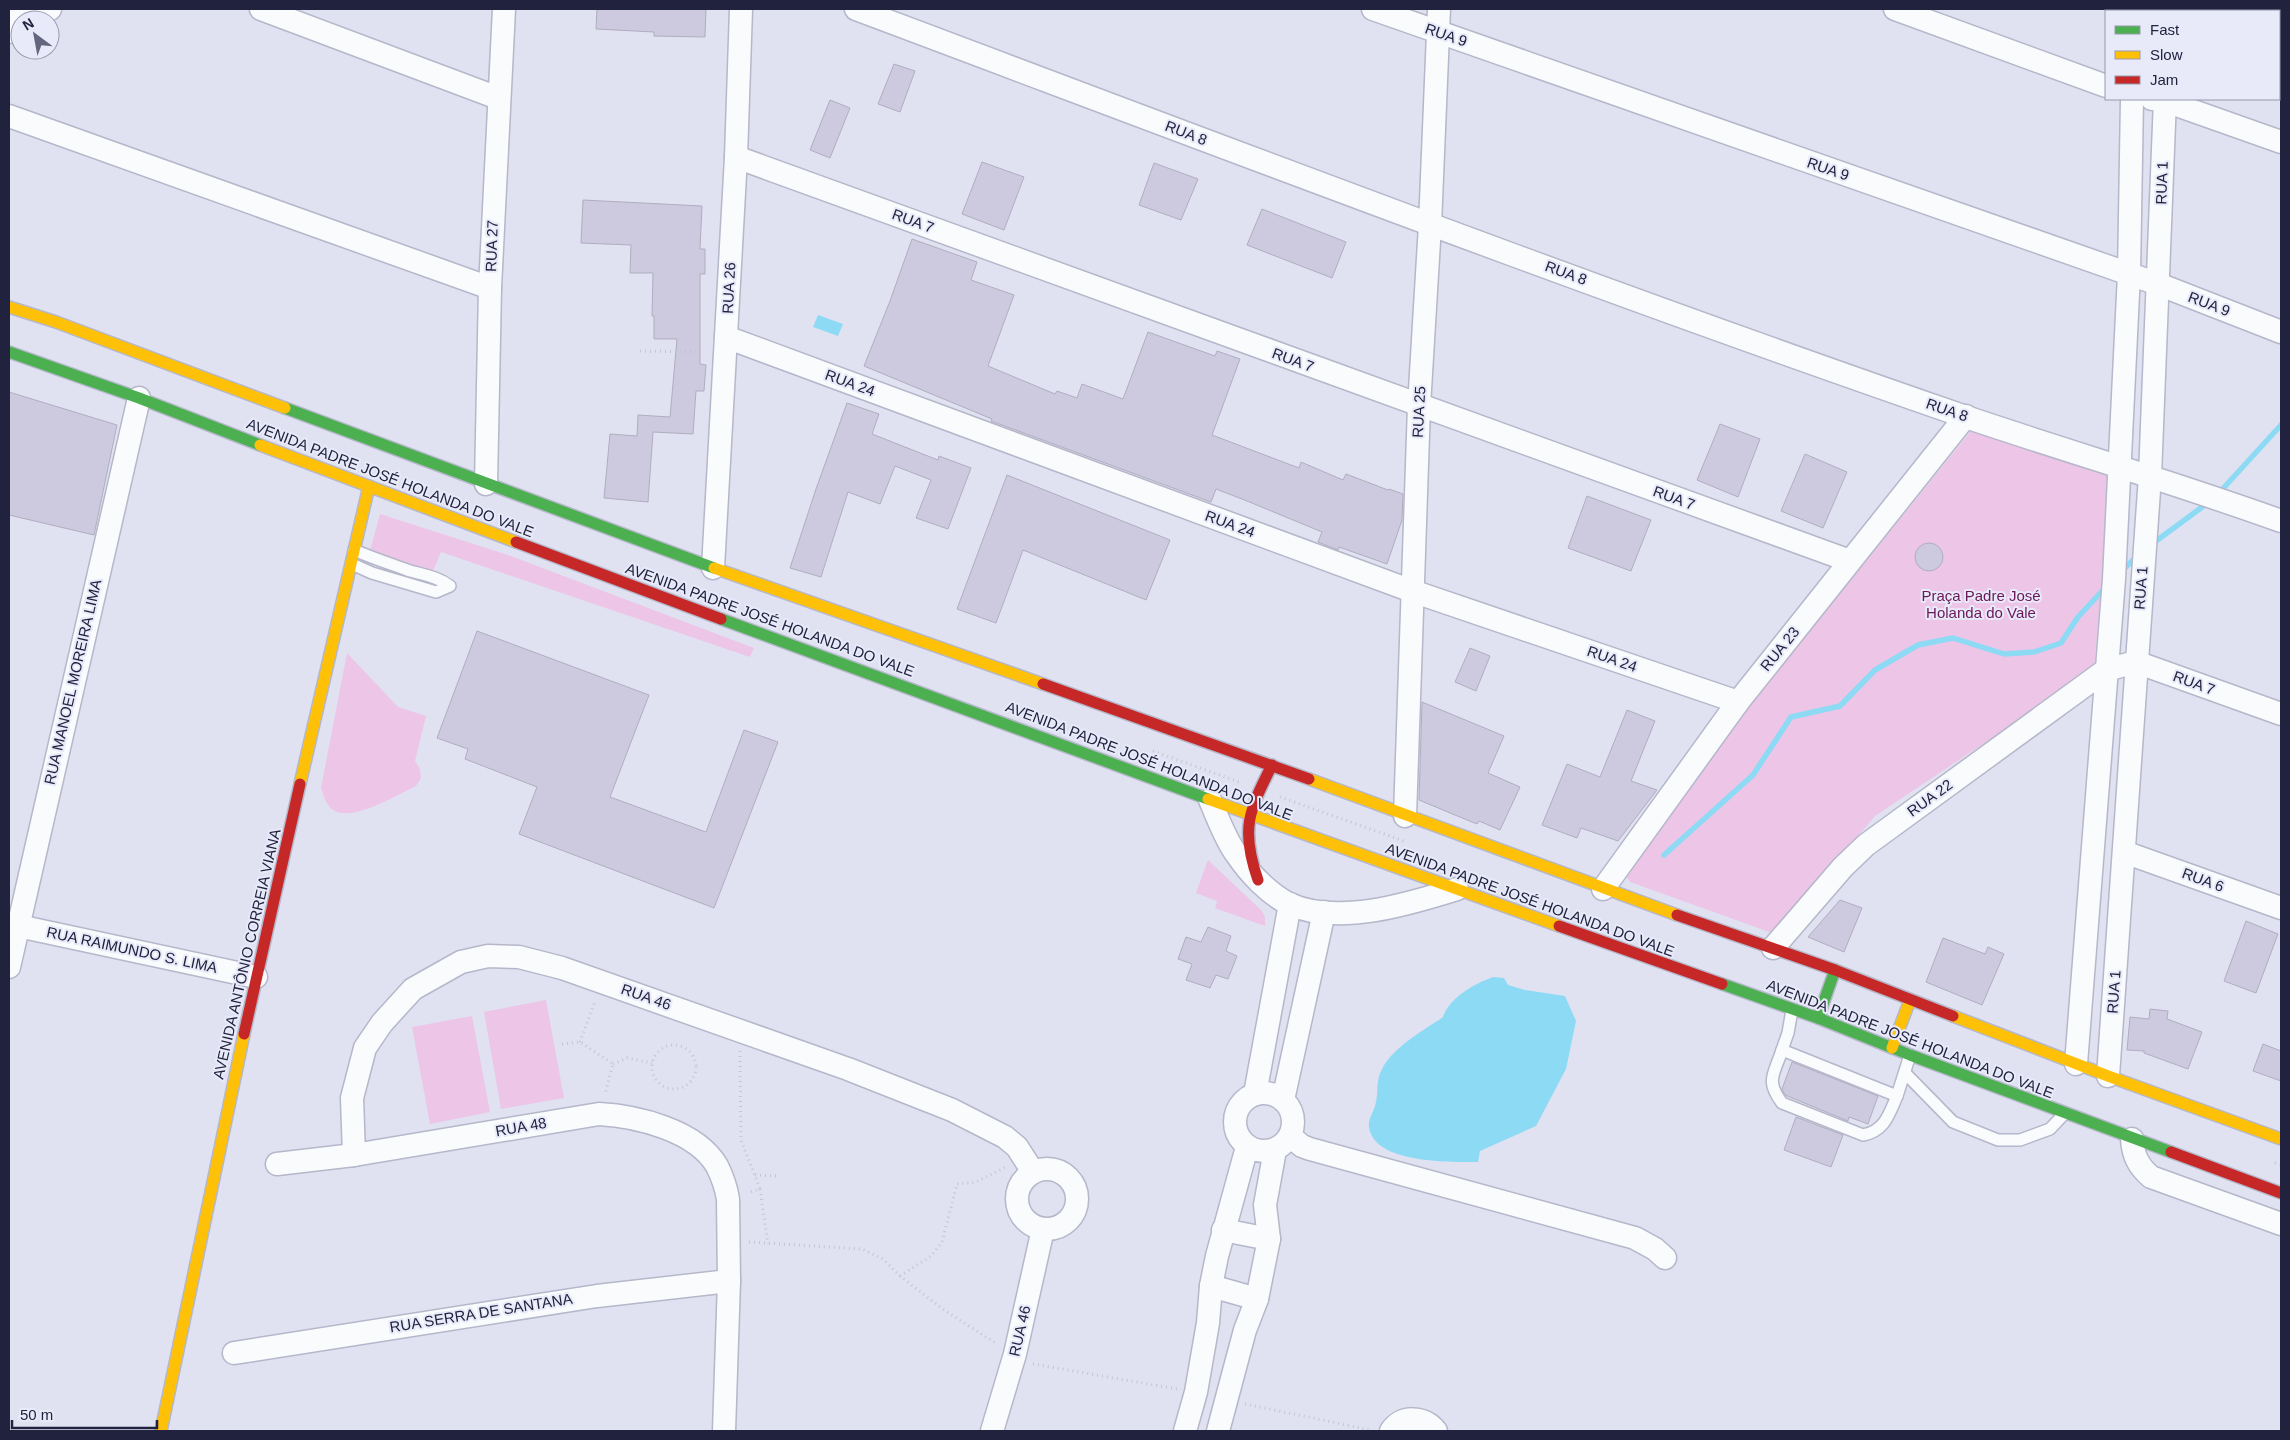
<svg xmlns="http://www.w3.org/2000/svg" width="2290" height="1440" font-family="Helvetica,sans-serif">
<rect width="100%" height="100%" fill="#e0e2f1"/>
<g fill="#ecc5e7">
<polygon points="1971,431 1986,431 2111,474 2094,670 1875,816 1775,934 1630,882 1623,871 1629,855"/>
<polygon points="380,514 508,555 754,648 750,657 441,552 433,571 370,551"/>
<path d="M347,653L398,707L426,716L415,761L420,769L421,778L416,786C397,795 354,821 335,811C326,807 324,796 321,788Z"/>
<polygon points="1208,860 1262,911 1265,917 1265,926 1215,908 1217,901 1196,893"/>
<polygon points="546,1000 564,1098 501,1109 484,1012"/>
<polygon points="472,1016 490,1112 430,1124 412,1027"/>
</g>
<g fill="#8ddaf4">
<polygon points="818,315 843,324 838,336 813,327"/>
<path d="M1493,977L1504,978L1508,985L1525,990L1565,996L1576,1021L1566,1069L1536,1126L1480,1151L1478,1162C1451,1162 1374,1164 1369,1127C1368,1119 1373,1113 1375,1106C1379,1094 1375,1082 1382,1069C1394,1046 1423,1031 1443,1017C1450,997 1474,984 1493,977Z"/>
</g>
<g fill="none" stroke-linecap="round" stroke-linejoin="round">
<g stroke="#8ddaf4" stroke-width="5.5">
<polyline points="2218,494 2281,425"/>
<polyline points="2152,544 2209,502"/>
<polyline points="2121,572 2137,556"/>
<polyline points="1664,855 1753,775 1791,717 1840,706 1875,670 1918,645 1953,638 2004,654 2034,652 2061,643 2078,617 2105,588"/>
</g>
</g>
<g fill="#cdc9de" stroke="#b0adc0">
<polygon points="597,9 706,9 705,37 654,36 654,32 596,29"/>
<polygon points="894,64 915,71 900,112 878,104"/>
<polygon points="830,100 850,108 830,158 810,150"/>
<polygon points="982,162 1024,177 1004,230 962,214"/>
<polygon points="1154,163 1198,179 1181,220 1139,205"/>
<polygon points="583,200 702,206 700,249 705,249 705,274 700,274 700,364 706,365 704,391 696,391 693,434 653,432 648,502 604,498 610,434 637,436 638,415 670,417 677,339 654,339 654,316 652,316 653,273 630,273 631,245 581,243"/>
<polygon points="1262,209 1346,242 1332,278 1247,245"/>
<polygon points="912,239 977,262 971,280 1014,295 988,366 1055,394 1057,391 1077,398 1082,384 1123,399 1148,332 1215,356 1217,351 1240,359 1212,435 1299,468 1301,462 1343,480 1346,474 1388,490 1389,489 1403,494 1402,520 1387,564 1339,547 1338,550 1318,542 1322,532 1247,501 1216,489 1211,502 991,421 992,419 864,366 890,301"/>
<polygon points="9,392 117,425 94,535 9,515"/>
<polygon points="847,403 879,414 872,434 938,460 939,456 971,468 948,529 916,518 931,480 895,466 880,504 848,492 821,577 790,568 816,489"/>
<polygon points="1720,424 1760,439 1738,497 1697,480"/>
<polygon points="1805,454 1847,472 1823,528 1781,511"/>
<polygon points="1007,475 1170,540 1146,600 1023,550 996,623 957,609"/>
<polygon points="1587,496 1651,520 1631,571 1568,548"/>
<circle cx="1929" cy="557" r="14"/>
<polygon points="477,631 649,695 610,797 706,832 744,730 778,742 714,908 519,834 537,787 465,759 468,749 437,738"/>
<polygon points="1470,648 1490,656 1476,691 1455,682"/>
<polygon points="1422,702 1504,736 1488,773 1520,787 1500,830 1479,821 1477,824 1467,820 1419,800"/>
<polygon points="1627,710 1655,721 1631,781 1657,790 1618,841 1581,828 1577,838 1542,825 1567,764 1600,777"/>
<polygon points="1840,900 1862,908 1844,952 1808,937"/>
<polygon points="2246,921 2278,934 2256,993 2224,981"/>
<polygon points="1208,927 1231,936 1226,951 1237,956 1228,979 1216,975 1210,988 1186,980 1192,964 1178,959 1186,937 1201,942"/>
<polygon points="1943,938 1985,954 1988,947 2004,954 1982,1005 1926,982"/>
<polygon points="2150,1009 2168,1011 2167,1019 2202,1032 2188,1069 2144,1053 2144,1051 2127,1050 2130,1017 2149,1019"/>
<polygon points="2263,1044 2281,1051 2281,1081 2253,1071"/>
<polygon points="1792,1062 1878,1096 1868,1124 1849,1117 1848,1121 1785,1095 1782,1089"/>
<polygon points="1796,1117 1843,1135 1831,1167 1784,1150"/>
</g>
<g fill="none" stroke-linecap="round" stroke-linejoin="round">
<defs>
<g id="lane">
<path d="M352,564L372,573L436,592L450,586C438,577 425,575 410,571C391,564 372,558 354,550"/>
<polyline points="1792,1010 1788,1033 1782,1050 1897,1096 1910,1055"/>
<path d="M1782,1050C1774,1075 1765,1080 1782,1103L1863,1135C1885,1131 1889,1114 1897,1096"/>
<polyline points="1905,1073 1953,1122 1998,1140 2020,1140 2050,1129 2065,1113"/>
</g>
<g id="street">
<polyline points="261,9 498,98"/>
<path d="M856,9C1224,147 1592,288 1963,416C2069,452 2176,483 2281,521"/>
<polyline points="1373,9 2158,284 2281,332"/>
<polyline points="1895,9 2106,86"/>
<polyline points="2140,11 2141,9"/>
<polyline points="2173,11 2173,9"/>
<polyline points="9,12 16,9"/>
<polyline points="29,20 50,9"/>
<polyline points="9,32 20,25"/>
<polyline points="2152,99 2165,101 2281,142"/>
<polyline points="9,116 490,288"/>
<polyline points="736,157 1850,561"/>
<polyline points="726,337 1412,591 1738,702"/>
<polyline points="486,484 490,288 504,9"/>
<polyline points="713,568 736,157 741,9"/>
<path d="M1210,800C1218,818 1225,839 1237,855C1249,873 1269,894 1289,904C1338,926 1409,904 1457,889"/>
<polyline points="1405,816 1419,406 1430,225 1439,9"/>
<polyline points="2124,852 2281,908"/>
<polyline points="1603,889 1738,702 1966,416"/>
<polyline points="9,924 256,977"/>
<polyline points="1773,948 1843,867 1866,845 2106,670 2136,662 2281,714"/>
<polyline points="9,967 139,398"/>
<polyline points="2076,1064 2114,579 2129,274 2132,99"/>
<polyline points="2108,1076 2150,476 2165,99"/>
<circle cx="1264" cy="1122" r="29"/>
<polyline points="1255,1094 1290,904"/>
<polyline points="1283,1100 1324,912"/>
<polyline points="1290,1136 1302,1146 1310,1149 1635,1238 1655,1249 1665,1258"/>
<path d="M2132,1139C2133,1155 2138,1166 2151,1177L2281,1224"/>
<polyline points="354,1155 352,1098 365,1048 382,1023 413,989 461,962 488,956 519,957 562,968 848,1069 952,1110 1005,1137 1017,1147 1033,1172"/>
<path d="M277,1164L354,1155L599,1114C636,1116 696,1130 717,1166C722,1176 726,1187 728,1199L729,1281L724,1431"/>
<circle cx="1047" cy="1199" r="30"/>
<polyline points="1223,1230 1269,1239"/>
<polyline points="1211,1286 1257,1299"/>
<polyline points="234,1353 597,1296 729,1281"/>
<polyline points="992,1431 1015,1354 1043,1229"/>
<polyline points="1185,1431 1196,1392 1208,1323 1211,1286 1217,1256 1247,1147"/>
<polyline points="1218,1431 1245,1330 1257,1299 1269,1239 1265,1205 1275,1150"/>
<path d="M1391,1431C1402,1415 1424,1416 1436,1431"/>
</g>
<g id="fast">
<polyline points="9,352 139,398 260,445"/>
<polyline points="285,408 714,568"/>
<polyline points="721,619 1208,799"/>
<polyline points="1722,984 1818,1018 1910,1055 2171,1152"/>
<polyline points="1818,1018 1835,970"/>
</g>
<g id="slow">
<polyline points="9,307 56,322 285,408"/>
<polyline points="260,445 516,542"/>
<polyline points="714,568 1043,684"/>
<polyline points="1309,779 1677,915"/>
<polyline points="300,784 369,486"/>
<polyline points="1208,799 1559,926"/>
<polyline points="1953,1016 2108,1076 2281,1139"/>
<polyline points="1892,1048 1910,1000"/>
<polyline points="161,1431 244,1034"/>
</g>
<g id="jam">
<polyline points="516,542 721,619"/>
<polyline points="1043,684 1309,779"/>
<path d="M1258,880C1240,829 1249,811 1272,765"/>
<polyline points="1677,915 1835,970 1953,1016"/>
<polyline points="1559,926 1722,984"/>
<polyline points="244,1034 300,784"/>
<polyline points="2171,1152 2281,1193"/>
</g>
</defs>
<use href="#lane" stroke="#b5b7ca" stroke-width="14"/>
<use href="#street" stroke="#b5b7ca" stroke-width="25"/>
<use href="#fast" stroke="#b5b7ca" stroke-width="14"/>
<use href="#slow" stroke="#b5b7ca" stroke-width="14"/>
<use href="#jam" stroke="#b5b7ca" stroke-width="14"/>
<g stroke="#c4c5cd" stroke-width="3" stroke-dasharray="1 4" stroke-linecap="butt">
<polyline points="640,351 705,352"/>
<polyline points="1153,751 1239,782"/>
<polyline points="1280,797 1404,841"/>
<polyline points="580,1042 595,1001"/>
<polyline points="562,1044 580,1042 613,1064 605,1094"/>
<circle cx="674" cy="1067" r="22"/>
<polyline points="740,1051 741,1140 760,1189 748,1193"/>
<polyline points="613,1064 627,1058 652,1063"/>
<polyline points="2275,1163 2281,1165"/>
<polyline points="755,1175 778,1176"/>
<polyline points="760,1189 768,1244"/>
<polyline points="749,1242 862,1249 883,1259 900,1276 944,1310 997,1344"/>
<polyline points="900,1276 931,1256 942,1242 957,1184 976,1182 1006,1167"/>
<polyline points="1033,1364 1177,1389"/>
<polyline points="1245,1404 1371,1430"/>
</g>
<use href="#lane" stroke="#fafbfd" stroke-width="11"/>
<use href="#street" stroke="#fafbfd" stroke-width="22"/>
<use href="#fast" stroke="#4caf50" stroke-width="11"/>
<use href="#slow" stroke="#ffc107" stroke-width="11"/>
<use href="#jam" stroke="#c62828" stroke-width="11"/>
</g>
<g text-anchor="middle" stroke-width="4" stroke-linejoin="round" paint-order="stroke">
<g font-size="15" fill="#21233e" stroke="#e8eaf9">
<text transform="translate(1446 35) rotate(19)" y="5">RUA 9</text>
<text transform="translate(1186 133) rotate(21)" y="5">RUA 8</text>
<text transform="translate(1828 169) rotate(19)" y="5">RUA 9</text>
<text transform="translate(2162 183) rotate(-88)" y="5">RUA 1</text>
<text transform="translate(913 221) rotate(20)" y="5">RUA 7</text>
<text transform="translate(492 246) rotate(-88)" y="5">RUA 27</text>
<text transform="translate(1566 273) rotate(20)" y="5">RUA 8</text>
<text transform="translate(729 288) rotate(-87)" y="5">RUA 26</text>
<text transform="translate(2209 304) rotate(21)" y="5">RUA 9</text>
<text transform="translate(1293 360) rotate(20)" y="5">RUA 7</text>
<text transform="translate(850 383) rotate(20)" y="5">RUA 24</text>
<text transform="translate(1947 410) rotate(19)" y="5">RUA 8</text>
<text transform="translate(1419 412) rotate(-87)" y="5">RUA 25</text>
<text transform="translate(390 478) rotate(21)" y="5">AVENIDA PADRE JOSÉ HOLANDA DO VALE</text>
<text transform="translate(1674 498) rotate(20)" y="5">RUA 7</text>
<text transform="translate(1230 524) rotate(20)" y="5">RUA 24</text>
<text transform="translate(2141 588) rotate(-86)" y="5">RUA 1</text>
<text transform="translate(770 620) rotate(20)" y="5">AVENIDA PADRE JOSÉ HOLANDA DO VALE</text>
<text transform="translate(1780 649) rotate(-51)" y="5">RUA 23</text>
<text transform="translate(1612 659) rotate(19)" y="5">RUA 24</text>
<text transform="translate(73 682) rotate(-77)" y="5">RUA MANOEL MOREIRA LIMA</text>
<text transform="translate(2194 683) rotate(20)" y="5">RUA 7</text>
<text transform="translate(1149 761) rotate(21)" y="5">AVENIDA PADRE JOSÉ HOLANDA DO VALE</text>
<text transform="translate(1930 798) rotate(-36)" y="5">RUA 22</text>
<text transform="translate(2203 880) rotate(20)" y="5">RUA 6</text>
<text transform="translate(1530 900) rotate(20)" y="5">AVENIDA PADRE JOSÉ HOLANDA DO VALE</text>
<text transform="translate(132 950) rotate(12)" y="5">RUA RAIMUNDO S. LIMA</text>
<text transform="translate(247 954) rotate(-77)" y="5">AVENIDA ANTÔNIO CORREIA VIANA</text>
<text transform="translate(2114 992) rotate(-86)" y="5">RUA 1</text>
<text transform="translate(646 997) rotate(19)" y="5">RUA 46</text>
<text transform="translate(1910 1039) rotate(21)" y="5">AVENIDA PADRE JOSÉ HOLANDA DO VALE</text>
<text transform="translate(521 1127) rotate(-10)" y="5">RUA 48</text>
<text transform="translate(481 1313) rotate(-9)" y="5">RUA SERRA DE SANTANA</text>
<text transform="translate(1020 1331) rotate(-77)" y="5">RUA 46</text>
</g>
<g font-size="15" fill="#6c1759" stroke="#e8eaf9">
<text x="1981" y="601">Praça Padre José<tspan x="1981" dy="17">Holanda do Vale</tspan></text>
</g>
</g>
<rect width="2290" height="1440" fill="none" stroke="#21233e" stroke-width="20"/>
<rect x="2105" y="10" width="175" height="90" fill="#e8eaf9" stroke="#989aae"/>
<rect x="2115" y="26" width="25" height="8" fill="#4caf50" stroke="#989aae"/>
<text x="2150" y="35" font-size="15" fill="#21233e">Fast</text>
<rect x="2115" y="51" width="25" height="8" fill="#ffc107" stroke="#989aae"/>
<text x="2150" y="60" font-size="15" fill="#21233e">Slow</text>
<rect x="2115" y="76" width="25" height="8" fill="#c62828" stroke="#989aae"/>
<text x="2150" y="85" font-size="15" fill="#21233e">Jam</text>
<g transform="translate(35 35) rotate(328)"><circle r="24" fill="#e8eaf9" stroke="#989aae"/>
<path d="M0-4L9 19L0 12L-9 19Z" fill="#64667d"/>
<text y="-8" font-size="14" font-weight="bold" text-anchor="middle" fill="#21233e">N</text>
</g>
<path d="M12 1420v8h145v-8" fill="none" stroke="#21233e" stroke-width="2.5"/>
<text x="20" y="1420" font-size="15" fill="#21233e" stroke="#e8eaf9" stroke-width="4" paint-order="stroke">50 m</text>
</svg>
